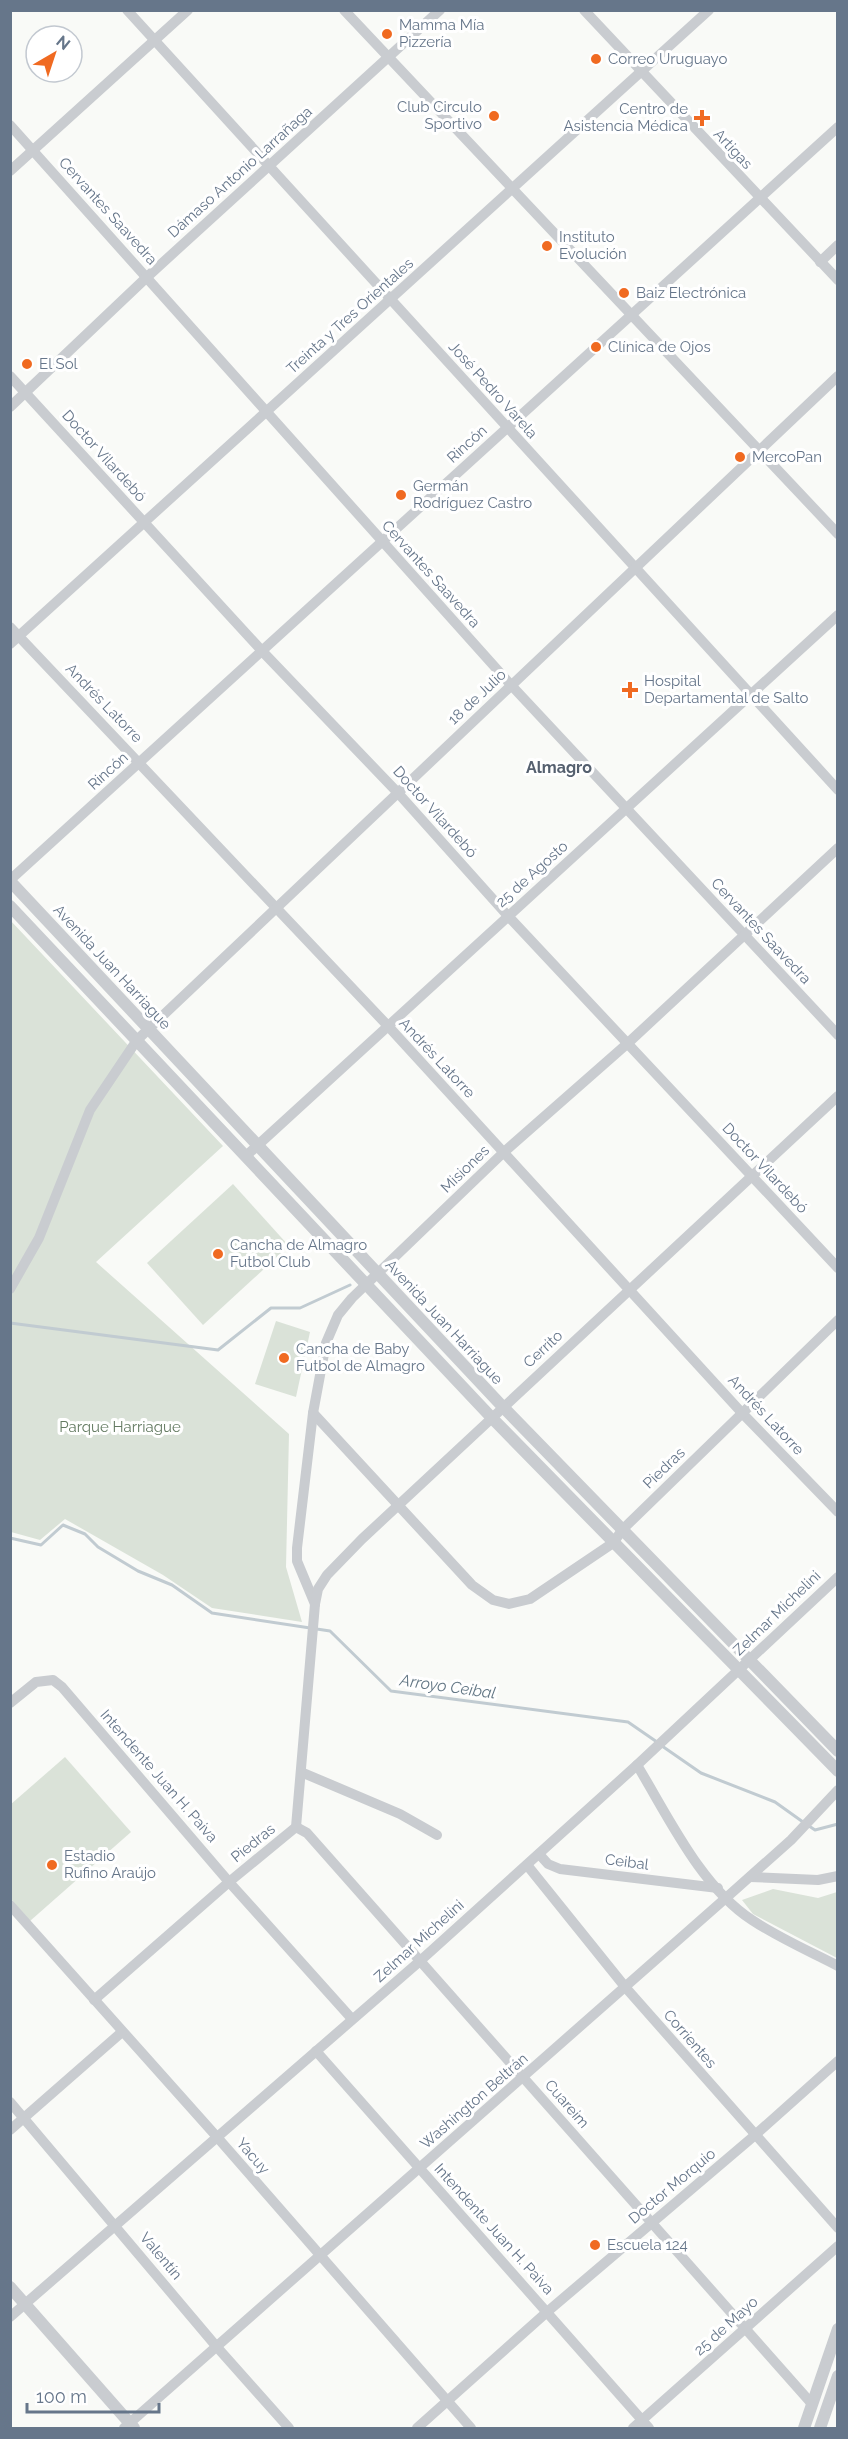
<svg xmlns="http://www.w3.org/2000/svg" width="848" height="2439" font-family="Raleway,sans-serif">
<rect width="100%" height="100%" fill="#f9faf7"/>
<g fill="#dae2d8">
<polygon points="10,920 223,1146 96,1262 289,1434 286,1567 302,1622 212,1608 163,1575 65,1519 40,1540 11,1532"/>
<polygon points="233,1184 289,1246 203,1325 147,1263"/>
<polygon points="276,1321 310,1332 296,1397 255,1384"/>
<polygon points="65,1757 131,1832 30,1921 11,1899 10,1805"/>
<polygon points="773,1889 818,1898 837,1892 837,1958 753,1914 742,1900"/>
</g>
<g fill="none" stroke-linecap="round" stroke-linejoin="round">
<g stroke="#c1cbd1" stroke-width="3">
<polyline points="10,1323 218,1350 271,1308 300,1308 350,1285"/>
<polyline points="10,1538 41,1545 63,1525 85,1534 98,1547 138,1571 172,1585 212,1613 330,1631 391,1691 628,1722 657,1742"/>
<polyline points="662,1746 701,1773 775,1802 803,1822"/>
<polyline points="809,1826 815,1830 838,1824"/>
</g>
<g stroke="#c9ccd0" stroke-width="10">
<polyline points="127,10 838,790"/>
<polyline points="344,10 838,534"/>
<polyline points="584,10 838,280"/>
<polyline points="10,125 511,685 838,1035"/>
<polyline points="10,171 188,10"/>
<polyline points="820,262 838,245"/>
<polyline points="10,376 262,651 398,793 508,916 838,1268"/>
<polyline points="10,407 147,277 440,10"/>
<polyline points="10,627 388,1026 742,1413 838,1512"/>
<polyline points="10,644 709,10"/>
<polyline points="10,880 838,127"/>
<polyline points="247,1155 838,615"/>
<polyline points="10,1289 39,1238 90,1110 137,1040 838,376"/>
<polyline points="313,1413 472,1585 493,1600 509,1604 530,1599 613,1543 623,1529 838,1320"/>
<polyline points="315,1604 297,1561 297,1548 313,1413 326,1343 338,1315 352,1298 504,1152 628,1043 838,848"/>
<polyline points="10,1703 36,1682 53,1680 62,1687 229,1882 352,2019"/>
<path d="M637,1765C668,1816 701,1887 752,1920C779,1938 809,1951 838,1966"/>
<polyline points="301,1772 400,1814 437,1835"/>
<polyline points="296,1827 307,1833 812,2404"/>
<polyline points="539,1854 548,1864 560,1869 718,1888"/>
<polyline points="527,1865 626,1988 838,2228"/>
<polyline points="750,1877 818,1880 838,1876"/>
<polyline points="10,1905 217,2137 471,2428"/>
<polyline points="94,2000 229,1882 296,1827 315,1604 318,1589 327,1575 362,1539 838,1096"/>
<polyline points="316,2051 649,2428"/>
<polyline points="10,2102 216,2346 289,2428"/>
<polyline points="10,2130 122,2032"/>
<polyline points="10,2317 420,1961 637,1765 838,1577"/>
<polyline points="124,2428 727,1897 791,1840 838,1790"/>
<polyline points="417,2428 547,2312 754,2136 838,2061"/>
<polyline points="633,2428 838,2246"/>
</g>
<g stroke="#c9ccd0" stroke-width="12">
<polyline points="10,881 502,1406 838,1751"/>
<polyline points="10,906 491,1417 838,1771"/>
<polyline points="10,2287 134,2428"/>
<polyline points="804,2428 838,2329"/>
<polyline points="820,2428 838,2376"/>
</g>
</g>
<g fill="#f06a21" stroke="#fff" stroke-width="2">
<circle cx="387" cy="34" r="6"/>
<circle cx="596" cy="59" r="6"/>
<circle cx="494" cy="116" r="6"/>
<path d="M699 109h6v6h6v6h-6v6h-6v-6h-6v-6h6z"/>
<circle cx="547" cy="246" r="6"/>
<circle cx="624" cy="293" r="6"/>
<circle cx="596" cy="347" r="6"/>
<circle cx="27" cy="364" r="6"/>
<circle cx="740" cy="457" r="6"/>
<circle cx="401" cy="495" r="6"/>
<path d="M627 681h6v6h6v6h-6v6h-6v-6h-6v-6h6z"/>
<circle cx="218" cy="1254" r="6"/>
<circle cx="284" cy="1358" r="6"/>
<circle cx="52" cy="1865" r="6"/>
<circle cx="595" cy="2245" r="6"/>
</g>
<g text-anchor="middle" stroke-width="6" stroke-linejoin="round" paint-order="stroke">
<g font-size="15" fill="#66768a" stroke="#fff" text-anchor="start">
<text x="399" y="30">Mamma Mía<tspan x="399" dy="17">Pizzería</tspan></text>
<text x="608" y="64">Correo Uruguayo</text>
<text x="482" y="112" text-anchor="end">Club Circulo<tspan x="482" dy="17">Sportivo</tspan></text>
<text x="688" y="114" text-anchor="end">Centro de<tspan x="688" dy="17">Asistencia Médica</tspan></text>
<text x="559" y="242">Instituto<tspan x="559" dy="17">Evolución</tspan></text>
<text x="636" y="298">Baiz Electrónica</text>
<text x="608" y="352">Clínica de Ojos</text>
<text x="39" y="369">El Sol</text>
<text x="752" y="462">MercoPan</text>
<text x="413" y="491">Germán<tspan x="413" dy="17">Rodríguez Castro</tspan></text>
<text x="644" y="686">Hospital<tspan x="644" dy="17">Departamental de Salto</tspan></text>
<text x="230" y="1250">Cancha de Almagro<tspan x="230" dy="17">Futbol Club</tspan></text>
<text x="296" y="1354">Cancha de Baby<tspan x="296" dy="17">Futbol de Almagro</tspan></text>
<text x="64" y="1861">Estadio<tspan x="64" dy="17">Rufino Araújo</tspan></text>
<text x="607" y="2250">Escuela 124</text>
</g>
<g font-size="15" fill="#66768a" stroke="#fff">
<text transform="translate(733 149) rotate(47)" y="5">Artigas</text>
<text transform="translate(240 172) rotate(-42)" y="5">Dámaso Antonio Larrañaga</text>
<text transform="translate(108 211) rotate(48)" y="5">Cervantes Saavedra</text>
<text transform="translate(350 316) rotate(-42)" y="5">Treinta y Tres Orientales</text>
<text transform="translate(493 390) rotate(48)" y="5">José Pedro Varela</text>
<text transform="translate(467 444) rotate(-42)" y="5">Rincón</text>
<text transform="translate(104 456) rotate(48)" y="5">Doctor Vilardebó</text>
<text transform="translate(431 574) rotate(48)" y="5">Cervantes Saavedra</text>
<text transform="translate(477 697) rotate(-43)" y="5">18 de Julio</text>
<text transform="translate(104 703) rotate(46)" y="5">Andrés Latorre</text>
<text transform="translate(108 771) rotate(-42)" y="5">Rincón</text>
<text transform="translate(435 812) rotate(48)" y="5">Doctor Vilardebó</text>
<text transform="translate(532 874) rotate(-42)" y="5">25 de Agosto</text>
<text transform="translate(761 931) rotate(47)" y="5">Cervantes Saavedra</text>
<text transform="translate(112 967) rotate(47)" y="5">Avenida Juan Harriague</text>
<text transform="translate(437 1058) rotate(47)" y="5">Andrés Latorre</text>
<text transform="translate(765 1168) rotate(47)" y="5">Doctor Vilardebó</text>
<text transform="translate(465 1169) rotate(-44)" y="5">Misiones</text>
<text transform="translate(444 1322) rotate(47)" y="5">Avenida Juan Harriague</text>
<text transform="translate(543 1349) rotate(-43)" y="5">Cerrito</text>
<text transform="translate(766 1415) rotate(47)" y="5">Andrés Latorre</text>
<text transform="translate(664 1468) rotate(-44)" y="5">Piedras</text>
<text transform="translate(777 1613) rotate(-44)" y="5">Zelmar Michelini</text>
<text transform="translate(159 1776) rotate(49)" y="5">Intendente Juan H. Paiva</text>
<text transform="translate(253 1843) rotate(-39)" y="5">Piedras</text>
<text transform="translate(627 1862) rotate(7)" y="5">Ceibal</text>
<text transform="translate(419 1941) rotate(-42)" y="5">Zelmar Michelini</text>
<text transform="translate(690 2039) rotate(49)" y="5">Corrientes</text>
<text transform="translate(474 2101) rotate(-41)" y="5">Washington Beltrán</text>
<text transform="translate(567 2104) rotate(49)" y="5">Cuareim</text>
<text transform="translate(253 2156) rotate(49)" y="5">Yacuy</text>
<text transform="translate(672 2186) rotate(-40)" y="5">Doctor Morquio</text>
<text transform="translate(494 2229) rotate(48)" y="5">Intendente Juan H. Paiva</text>
<text transform="translate(161 2256) rotate(50)" y="5">Valentín</text>
<text transform="translate(726 2326) rotate(-42)" y="5">25 de Mayo</text>
</g>
<g font-size="15" fill="#647b62" stroke="#fff">
<text x="120" y="1432">Parque Harriague</text>
</g>
<g font-size="16" font-weight="bold" fill="#55606f" stroke="#fff">
<text x="559" y="773">Almagro</text>
</g>
<g font-size="16" font-style="italic" fill="#637785" stroke="#fff">
<text transform="translate(448 1686) rotate(8)" y="6">Arroyo Ceibal</text>
</g>
</g>
<rect width="848" height="2439" fill="none" stroke="#66768a" stroke-width="24"/>
<g transform="translate(54 54) rotate(39)"><circle r="28" fill="#ffffff" stroke="#c2c8d0" stroke-width="1.5"/>
<path d="M0-4.5L10 22L0 15L-10 22Z" fill="#f06a21"/>
<text y="-9" font-size="16" font-weight="bold" text-anchor="middle" fill="#66768a">N</text>
</g>
<path d="M27 2403v9h132v-9" fill="none" stroke="#66768a" stroke-width="3"/>
<text x="36" y="2403" font-size="18" fill="#66768a" stroke="#ffffff" stroke-width="4.5" paint-order="stroke">100 m</text>
</svg>
